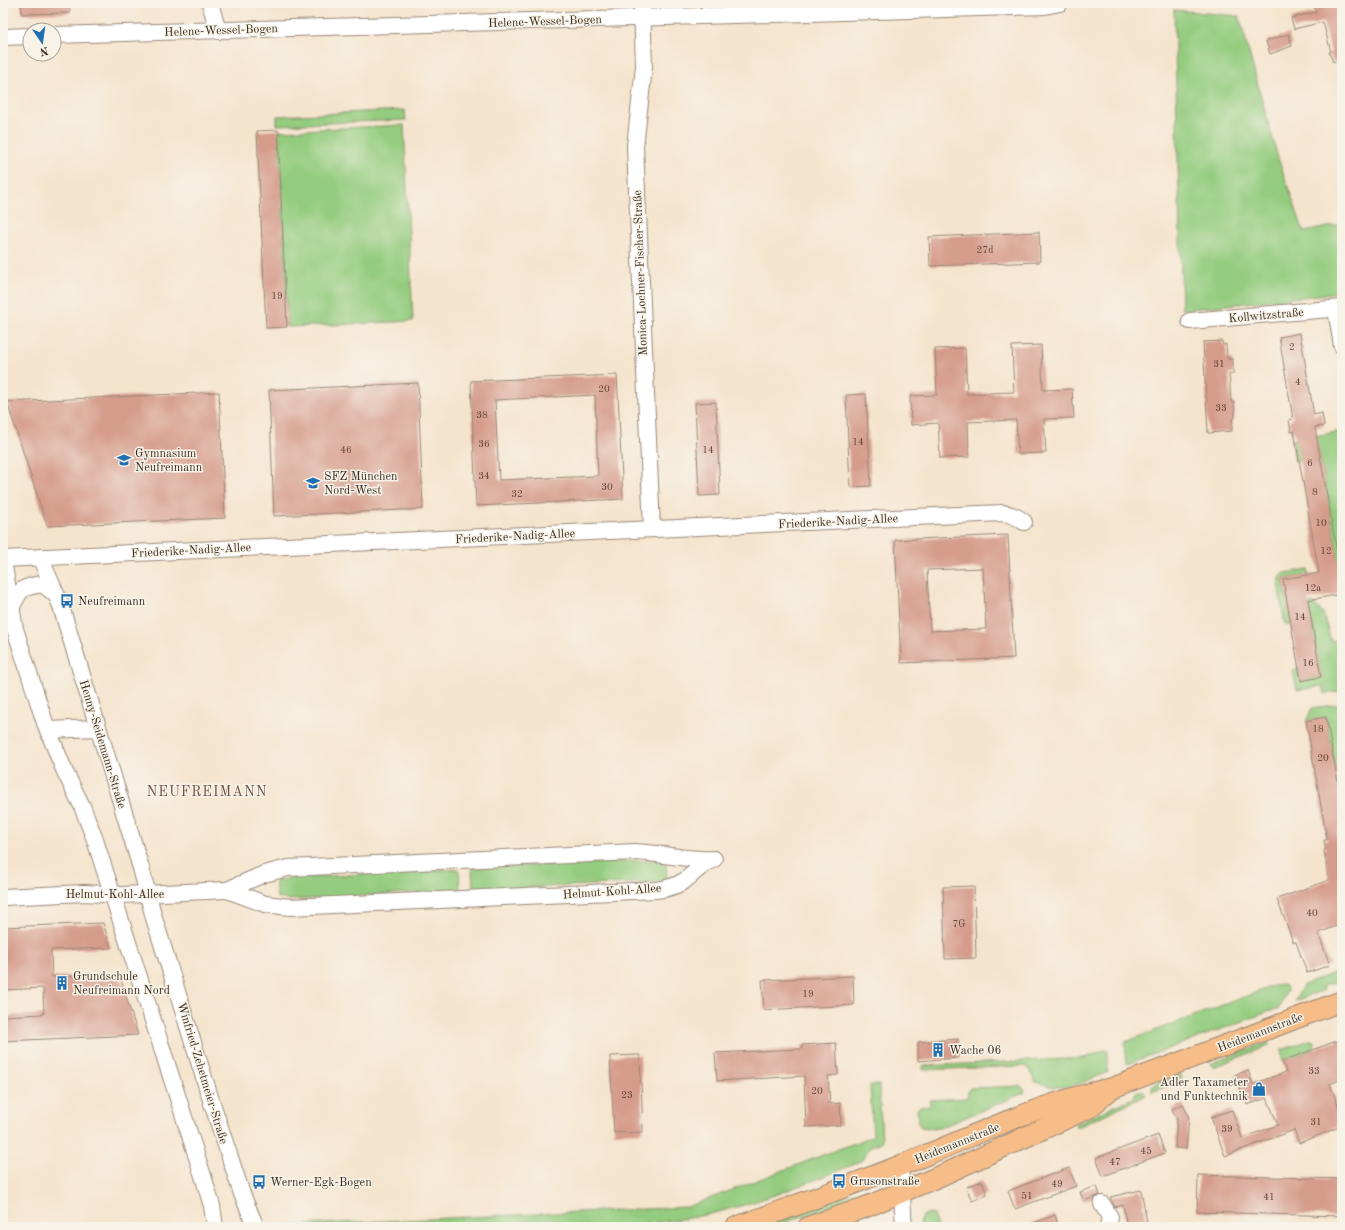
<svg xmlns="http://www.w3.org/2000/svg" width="1345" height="1230" font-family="'Old Standard TT',serif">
<rect width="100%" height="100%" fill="#f7f3e8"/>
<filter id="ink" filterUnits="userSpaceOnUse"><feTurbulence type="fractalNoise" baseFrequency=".025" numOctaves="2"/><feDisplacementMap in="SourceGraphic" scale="8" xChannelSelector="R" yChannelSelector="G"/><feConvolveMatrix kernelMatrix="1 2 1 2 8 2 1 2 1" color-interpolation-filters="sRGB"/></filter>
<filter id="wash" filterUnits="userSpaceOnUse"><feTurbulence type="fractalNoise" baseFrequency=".012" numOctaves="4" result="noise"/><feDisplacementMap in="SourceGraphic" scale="16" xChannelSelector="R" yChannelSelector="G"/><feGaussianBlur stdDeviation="0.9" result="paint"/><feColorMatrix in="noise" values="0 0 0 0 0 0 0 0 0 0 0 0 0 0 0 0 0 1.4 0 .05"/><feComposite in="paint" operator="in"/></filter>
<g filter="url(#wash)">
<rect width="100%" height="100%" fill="#f5e4cd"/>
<g fill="#94cc7f" stroke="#687b4e">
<polygon points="1174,10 1239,16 1278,158 1304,232 1342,224 1342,291 1319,295 1182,310"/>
<polygon points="405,110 406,120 277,125 277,116"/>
<polygon points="404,125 413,321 288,327 279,131"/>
<polygon points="1342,431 1342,580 1318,446 1299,461 1295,462 1292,440"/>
<path d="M1308,569L1309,574L1283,579L1291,625L1285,624L1278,584C1279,579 1281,575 1285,573Z"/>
<polygon points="1313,603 1323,613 1331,641 1339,639 1342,641 1342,691 1325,694 1323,686 1297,690 1293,671 1298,667 1301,681 1321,677 1309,604"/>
<polygon points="1342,704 1342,804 1326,717 1306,721 1312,708"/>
<polygon points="660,860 666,864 667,879 658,882 473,890 472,868"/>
<polygon points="459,869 460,890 290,900 277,898 275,881 292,878"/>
<polygon points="1339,971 1342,971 1342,975 1339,981 1323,986 1324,990 1295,1001 1303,985"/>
<polygon points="1278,984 1286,986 1287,989 1279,1008 1127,1064 1125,1042"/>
<polygon points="1310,1040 1314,1041 1314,1049 1283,1061 1281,1050"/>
<polygon points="1268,1042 1269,1046 1213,1067 1210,1064"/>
<path d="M1108,1049V1072C1096,1077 1075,1087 1063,1087C1053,1088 1044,1084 1035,1082L1029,1068L1025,1066L923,1070V1066L1084,1058Z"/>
<polygon points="1181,1074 1182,1080 1152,1092 1152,1086"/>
<path d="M870,1085H879L882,1142L871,1146L862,1160L852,1165C807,1183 761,1202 714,1213C644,1229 571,1227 500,1227C418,1227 335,1227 252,1227L687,1207L873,1136Z"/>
<polygon points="1020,1086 1022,1087 1025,1091 1024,1093 942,1127 934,1129 921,1127 918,1123 917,1109 919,1107 930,1106 930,1100 967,1098 968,1091 970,1088"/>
<polygon points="1142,1090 1146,1095 1076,1128 1075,1124 1133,1098 1136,1092"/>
<polygon points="861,1190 862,1195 773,1227 757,1227"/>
<polygon points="929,1213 934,1214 937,1227 919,1227 922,1216"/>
</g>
<g id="blocks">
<g fill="#d59b8b" fill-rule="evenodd">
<polygon points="21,3 69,3 70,13 22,14"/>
<polygon points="1313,3 1342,3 1342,59 1333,62 1329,52 1331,52 1323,22 1294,29 1291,18 1316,12"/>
<polygon points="1289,34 1292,46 1270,54 1266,41"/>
<polygon points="278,130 287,327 266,328 257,131"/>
<polygon points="1039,232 1040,262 930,266 929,237"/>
<polygon points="1300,333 1314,415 1322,413 1324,426 1315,427 1342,580 1342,594 1308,600 1321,677 1301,681 1283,579 1319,573 1294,431 1291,432 1289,420 1293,419 1279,337"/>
<polygon points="1222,341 1223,345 1226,344 1227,359 1233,359 1233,374 1229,374 1231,402 1234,402 1235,418 1232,419 1232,431 1208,433 1203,342"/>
<polygon points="1041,345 1043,390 1072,389 1074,418 1044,419 1046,453 1018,454 1016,420 968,422 969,457 940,458 938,423 911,425 910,396 937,395 935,349 965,348 967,394 1014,392 1012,346"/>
<path d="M617,375L623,499L476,506L471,381ZM595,395L598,476L499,480L495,400Z"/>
<polygon points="418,383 423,509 274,516 269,390"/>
<polygon points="219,392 225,518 47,526 7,402"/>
<polygon points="866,394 871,486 850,487 846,395"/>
<polygon points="716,402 720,495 699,496 695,403"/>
<path d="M1008,535L1014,658L901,663L895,540ZM983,568L986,629L930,631L927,570Z"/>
<polygon points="1326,717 1342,804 1342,924 1318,933 1330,965 1307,973 1296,942 1293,942 1277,899 1329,880 1324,850 1326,849 1324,840 1327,840 1306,721"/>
<polygon points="974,886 976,958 945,959 943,887"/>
<polygon points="103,923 111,948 51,950 52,977 119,974 138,1035 3,1041 3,1016 44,1014 43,988 3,990 3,927"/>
<polygon points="853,976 854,1005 764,1010 762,980"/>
<polygon points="958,1039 958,1058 918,1061 918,1042"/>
<polygon points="1342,1039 1342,1079 1330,1084 1342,1115 1342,1126 1299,1143 1294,1130 1225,1156 1211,1117 1232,1110 1242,1138 1278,1125 1267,1098 1247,1105 1235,1075 1248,1070 1253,1084 1286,1072 1282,1061"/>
<polygon points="836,1043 838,1075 828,1076 830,1104 840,1103 841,1125 806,1127 804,1076 717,1081 715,1053 802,1049 802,1045"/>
<polygon points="640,1055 643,1132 614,1133 610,1056"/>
<polygon points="1183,1104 1189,1118 1186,1149 1175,1148 1177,1120 1172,1109"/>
<polygon points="1158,1135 1165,1153 1103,1176 1096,1158"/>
<polygon points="1069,1168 1076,1186 1015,1209 1008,1191"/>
<polygon points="1198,1175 1342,1179 1341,1216 1197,1212"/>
<polygon points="982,1181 987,1194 972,1201 966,1187"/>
<polygon points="1097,1186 1100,1195 1084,1201 1080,1192"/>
<polygon points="1141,1190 1148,1227 1127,1227 1123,1205 1115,1207 1110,1197"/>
<polygon points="1055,1215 1059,1227 1026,1227 1026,1226"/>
</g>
</g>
</g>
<g filter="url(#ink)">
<use href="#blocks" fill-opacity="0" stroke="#988776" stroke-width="1"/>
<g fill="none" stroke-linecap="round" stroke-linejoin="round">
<defs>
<g id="minor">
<polyline points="210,3 218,31"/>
<polyline points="642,3 644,67 635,146 652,529"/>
<polyline points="54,35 1045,6 1060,3"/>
<polyline points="3,37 30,36"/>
<polyline points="1336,309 1342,346"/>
<polyline points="1190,321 1342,308"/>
<polyline points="40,557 60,603 141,868 154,918 211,1100 242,1194 256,1227"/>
<path d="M3,559L1002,513C1011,514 1017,516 1024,522"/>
<polyline points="3,561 15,629 45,723 65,772 82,806 94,837 203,1176 212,1206 215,1227"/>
<path d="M11,609C20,589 21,587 43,584L55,594"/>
<polyline points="48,730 98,728"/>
<path d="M227,890L265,904L290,907L656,890C666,889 676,886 684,881C694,874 701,864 713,860"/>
<path d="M3,897L84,893L122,895L227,890L264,874L288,868L635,852C662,853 688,861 714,859"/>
<polyline points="900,1166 904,1227"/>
<polyline points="1102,1204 1110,1217 1108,1227"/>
</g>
<g id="major">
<path d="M736,1227C800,1204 864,1181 926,1155C987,1130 1047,1101 1112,1088L1342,1001"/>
<polyline points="808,1227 866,1207 940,1176 1089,1108 1110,1090"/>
</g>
</defs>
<use href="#minor" stroke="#988776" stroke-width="18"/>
<use href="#major" stroke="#988776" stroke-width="22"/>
<use href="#minor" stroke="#fff" stroke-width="16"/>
<use href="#major" stroke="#f7bd88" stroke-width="20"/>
</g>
</g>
<defs>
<symbol id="school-bare" viewBox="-9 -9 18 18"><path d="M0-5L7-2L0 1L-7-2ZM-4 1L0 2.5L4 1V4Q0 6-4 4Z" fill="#1f6fb2" stroke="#f7f3e8" stroke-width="2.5" paint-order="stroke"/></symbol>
<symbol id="bus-bare" viewBox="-9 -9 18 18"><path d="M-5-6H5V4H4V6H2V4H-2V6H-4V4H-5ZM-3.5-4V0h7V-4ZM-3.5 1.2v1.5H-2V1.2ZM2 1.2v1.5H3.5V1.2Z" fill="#1f6fb2" stroke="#f7f3e8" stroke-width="2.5" paint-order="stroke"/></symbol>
<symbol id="building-bare" viewBox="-9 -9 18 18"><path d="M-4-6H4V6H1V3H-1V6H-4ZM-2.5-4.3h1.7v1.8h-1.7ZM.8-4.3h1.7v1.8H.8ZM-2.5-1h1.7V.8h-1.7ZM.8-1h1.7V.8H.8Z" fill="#1f6fb2" stroke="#f7f3e8" stroke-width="2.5" paint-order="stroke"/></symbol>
<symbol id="shop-bare" viewBox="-9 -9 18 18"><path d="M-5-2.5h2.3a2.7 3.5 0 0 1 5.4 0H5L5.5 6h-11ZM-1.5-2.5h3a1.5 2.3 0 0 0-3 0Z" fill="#1f6fb2" stroke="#f7f3e8" stroke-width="2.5" paint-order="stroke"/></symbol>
</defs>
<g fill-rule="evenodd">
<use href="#school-bare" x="114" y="450" width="20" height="20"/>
<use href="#school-bare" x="303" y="473" width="20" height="20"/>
<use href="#bus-bare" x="57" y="591" width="20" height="20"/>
<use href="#building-bare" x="52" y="973" width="20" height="20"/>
<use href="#building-bare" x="928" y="1040" width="20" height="20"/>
<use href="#shop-bare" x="1249" y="1079" width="20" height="20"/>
<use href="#bus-bare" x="829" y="1171" width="20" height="20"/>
<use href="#bus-bare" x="249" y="1172" width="20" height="20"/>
</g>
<g text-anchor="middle" stroke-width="3" stroke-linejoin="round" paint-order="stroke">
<g font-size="10" fill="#624639">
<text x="985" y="253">27d</text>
<text x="277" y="299">19</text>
<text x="1292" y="350">2</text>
<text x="1219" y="367">31</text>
<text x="1298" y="385">4</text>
<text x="604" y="392">20</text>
<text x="1221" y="411">33</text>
<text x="482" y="418">38</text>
<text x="858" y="445">14</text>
<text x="484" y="447">36</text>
<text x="346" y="453">46</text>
<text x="708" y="453">14</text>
<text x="1310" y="466">6</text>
<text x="484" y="479">34</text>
<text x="607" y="490">30</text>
<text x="1315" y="495">8</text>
<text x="517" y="497">32</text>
<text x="1321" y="526">10</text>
<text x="1326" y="554">12</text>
<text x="1313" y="591">12a</text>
<text x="1300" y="620">14</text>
<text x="1308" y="666">16</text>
<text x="1318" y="732">18</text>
<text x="1323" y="761">20</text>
<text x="1312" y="916">40</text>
<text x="959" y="927">7G</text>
<text x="808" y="997">19</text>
<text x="1314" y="1074">33</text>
<text x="817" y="1094">20</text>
<text x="627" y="1098">23</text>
<text x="1316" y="1125">31</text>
<text x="1227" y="1132">39</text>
<text x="1146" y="1154">45</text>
<text x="1115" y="1165">47</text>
<text x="1057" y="1187">49</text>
<text x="1027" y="1199">51</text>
<text x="1269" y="1200">41</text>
</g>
<g font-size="12" fill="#3b2a1e" stroke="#f7f3e8">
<text transform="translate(545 21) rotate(-2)" y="4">Helene-Wessel-Bogen</text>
<text transform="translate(221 30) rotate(-2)" y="4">Helene-Wessel-Bogen</text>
<text transform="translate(640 273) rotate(-92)" y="4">Monica-Lochner-Fischer-Straße</text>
<text transform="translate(1266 315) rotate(-5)" y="4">Kollwitzstraße</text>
<text transform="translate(838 521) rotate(-3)" y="4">Friederike-Nadig-Allee</text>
<text transform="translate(515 536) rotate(-3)" y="4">Friederike-Nadig-Allee</text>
<text transform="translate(191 550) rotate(-3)" y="4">Friederike-Nadig-Allee</text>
<text transform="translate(103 744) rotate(73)" y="4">Henny-Seidemann-Straße</text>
<text transform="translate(612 891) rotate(-4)" y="4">Helmut-Kohl-Allee</text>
<text x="115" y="898">Helmut-Kohl-Allee</text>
<text transform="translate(1260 1032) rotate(-21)" y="4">Heidemannstraße</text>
<text transform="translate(203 1073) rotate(73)" y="4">Winfried-Zehetmeier-Straße</text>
<text transform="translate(957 1143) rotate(-22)" y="4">Heidemannstraße</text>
</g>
<g font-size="12" fill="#3b2a1e" stroke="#f7f3e8" text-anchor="start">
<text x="135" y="457">Gymnasium<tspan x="135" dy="14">Neufreimann</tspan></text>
<text x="324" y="480">SFZ München<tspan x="324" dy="14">Nord-West</tspan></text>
<text x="78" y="605">Neufreimann</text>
<text x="73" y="980">Grundschule<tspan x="73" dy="14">Neufreimann Nord</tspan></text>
<text x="949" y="1054">Wache 06</text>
<text x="1248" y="1086" text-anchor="end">Adler Taxameter<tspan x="1248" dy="14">und Funktechnik</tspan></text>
<text x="850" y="1185">Grusonstraße</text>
<text x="270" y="1186">Werner-Egk-Bogen</text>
</g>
<g font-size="14" letter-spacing="1" fill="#715244" stroke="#f7f3e8">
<text x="207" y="796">NEUFREIMANN</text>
</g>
</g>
<rect width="1345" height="1230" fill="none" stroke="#f7f3e8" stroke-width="16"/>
<g transform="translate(42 42) rotate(167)"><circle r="19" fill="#f7f3e8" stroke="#aca397"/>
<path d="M0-3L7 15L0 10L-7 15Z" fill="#1f6fb2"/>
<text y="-6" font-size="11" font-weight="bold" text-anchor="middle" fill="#3b2a1e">N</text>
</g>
</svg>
